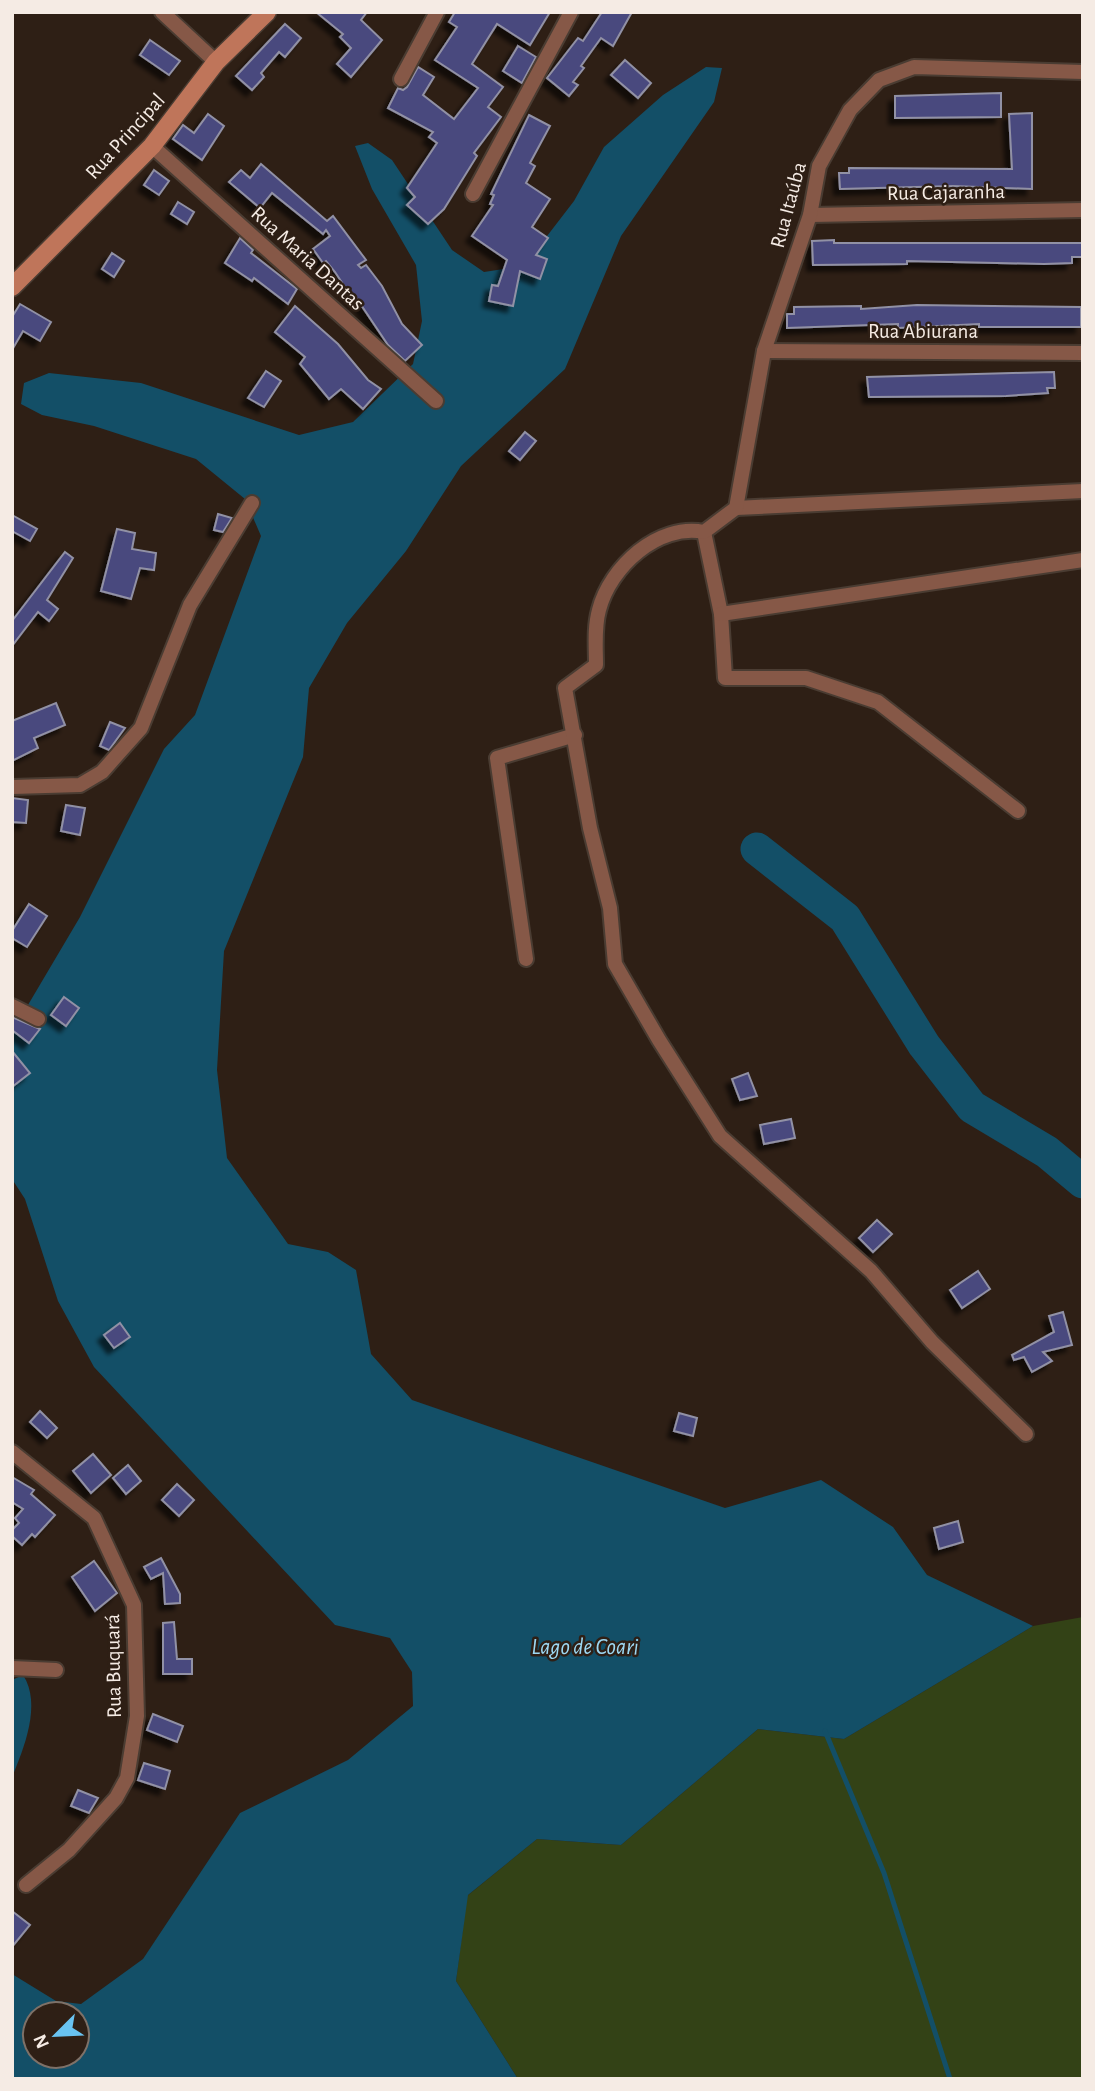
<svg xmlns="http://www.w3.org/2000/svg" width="1095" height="2091" font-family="'Alegreya Sans',sans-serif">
<defs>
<filter id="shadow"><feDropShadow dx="-6" dy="6" stdDeviation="2" flood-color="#0009"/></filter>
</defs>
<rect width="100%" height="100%" fill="#2e1f15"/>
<polygon fill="#334216" points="1083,1617 1083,2079 518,2079 456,1981 467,1896 537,1839 621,1845 758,1729 844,1739 1033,1626"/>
<g fill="#134f67" fill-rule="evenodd">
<path d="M706,67L722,68L714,102L621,236L565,369L461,466L406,551L347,623L309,688L303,757L224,951L217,1070L227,1158L288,1244L328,1252L356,1270L371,1354L412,1400L725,1508L821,1480L893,1527L927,1575L1033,1626L844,1739L758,1729L621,1845L537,1839L468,1895L456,1981L518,2079H12V1974L56,2001L81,2004L143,1959L240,1813L348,1760L413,1706L412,1672L390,1638L335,1625L94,1367L58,1301L25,1199L12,1179V1032L80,917L164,749L195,715L261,536L245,499L196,459L94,426L42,415L21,404L24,383L49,373L141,383L299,435L353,422L413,364L422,321L416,265L372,189L355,146L368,143L392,160L452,250L484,272L524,266L574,201L604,147L663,95ZM35,2014H77V2056H35Z"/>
<path d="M23,1675C42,1704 24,1748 12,1777V1680Z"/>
</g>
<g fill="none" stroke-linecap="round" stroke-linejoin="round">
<polyline stroke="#134f67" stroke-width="5" points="825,1731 884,1873 950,2079"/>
<polyline stroke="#134f67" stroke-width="33" points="757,849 845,918 924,1045 972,1107 1047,1152 1083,1182"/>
</g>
<g fill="#4a487e" stroke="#9191a5" stroke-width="2" filter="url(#shadow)">
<polygon points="316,12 367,12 361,20 382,40 351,77 337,64 351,48 340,37 343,34"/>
<polygon points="455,12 550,12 530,45 497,24 472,64 503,87 488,107 501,117 474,153 477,156 444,209 428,224 407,205 415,197 407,188 437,143 429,137 433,132 388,108 398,88 403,90 407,87 418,67 434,77 423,95 454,119 478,88 435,60 457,27 449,22"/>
<polygon points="602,12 632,12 613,46 601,38 581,66 584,68 573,82 578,85 569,96 547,78 578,38 583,41"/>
<polygon points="285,24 301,38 285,57 279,52 261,73 264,77 252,90 236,76"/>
<polygon points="150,40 180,61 169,75 140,55"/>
<polygon points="518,46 536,57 522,83 503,71"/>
<polygon points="625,60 651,83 638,98 611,75"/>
<polygon points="1001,93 1001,117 895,118 895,96"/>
<polygon points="1032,113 1032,189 953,186 840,189 839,173 849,173 849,168 1012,169 1009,114"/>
<polygon points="208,114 224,126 202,160 173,139 183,125 194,133"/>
<polygon points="529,115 550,126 530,163 535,166 526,183 550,199 532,227 548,238 536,255 547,259 540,279 520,271 513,306 489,301 492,285 498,286 507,260 472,236 493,205 490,204 494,195 491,194"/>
<polygon points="261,164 327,221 333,216 366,260 358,265 361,268 366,265 382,286 402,324 422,345 405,361 388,345 357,299 354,301 335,272 326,261 323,263 313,249 330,236 326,230 323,234 272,193 260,208 229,182 241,170 250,178"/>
<polygon points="154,170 169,181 159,195 144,185"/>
<polygon points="178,202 194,212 187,224 171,214"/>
<polygon points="240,238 253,250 251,253 297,289 288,304 254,278 252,281 225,263"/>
<polygon points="834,240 834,243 1083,243 1083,257 1072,257 1072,263 1044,264 907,261 907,264 813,265 812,241"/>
<polygon points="112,253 124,261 114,277 102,269"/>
<polygon points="20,304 51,322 40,341 23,331 12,350 12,317"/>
<polygon points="917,305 1081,307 1081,327 979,327 979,324 898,328 898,324 787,328 787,314 794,314 794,307 861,306 861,309"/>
<polygon points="295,306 338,344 368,380 381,389 363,409 341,389 329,399 300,364 305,357 275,332"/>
<polygon points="266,371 281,381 264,407 248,398"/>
<polygon points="1054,372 1055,388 1047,388 1048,393 1006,396 869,397 867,377"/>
<polygon points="525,432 536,441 520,460 509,451"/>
<polygon points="218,514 232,518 223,532 214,530"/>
<polygon points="12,515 37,529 30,541 12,531"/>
<polygon points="117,529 135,533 132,549 156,553 154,570 140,568 131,599 101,591"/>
<polygon points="65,552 73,558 47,600 58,609 49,621 38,612 12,646 12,621"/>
<polygon points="56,703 65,725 34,738 38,748 12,761 12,721"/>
<polygon points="110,722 125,728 109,750 100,746"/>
<polygon points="12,798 28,800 26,823 12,822"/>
<polygon points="66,805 85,808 80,835 61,831"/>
<polygon points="29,904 47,916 27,947 12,938 12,931"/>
<polygon points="64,997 79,1008 66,1026 51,1015"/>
<polygon points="12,1017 40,1029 29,1043 12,1030"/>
<polygon points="12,1051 30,1073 12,1087"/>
<polygon points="748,1073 757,1096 740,1100 732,1079"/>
<polygon points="791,1119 795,1138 764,1144 760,1125"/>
<polygon points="877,1220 892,1234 873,1252 859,1238"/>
<polygon points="978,1271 990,1289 962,1308 950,1290"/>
<polygon points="1063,1312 1072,1345 1043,1352 1052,1361 1032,1372 1024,1357 1014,1360 1012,1355 1054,1332 1049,1316"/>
<polygon points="120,1323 130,1337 114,1348 104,1335"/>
<polygon points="40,1411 57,1428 47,1438 30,1422"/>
<polygon points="679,1413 697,1418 693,1436 674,1431"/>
<polygon points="93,1454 111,1475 91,1493 73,1471"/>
<polygon points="128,1465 141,1481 126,1494 113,1478"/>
<polygon points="12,1477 34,1490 31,1494 55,1515 35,1537 32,1534 22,1545 12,1536 12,1530 19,1523 15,1518 23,1509 12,1502"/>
<polygon points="177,1484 194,1500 179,1516 162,1500"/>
<polygon points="958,1521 963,1542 939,1549 934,1528"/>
<polygon points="161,1558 180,1594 180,1603 165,1604 163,1573 151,1579 144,1567"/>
<polygon points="94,1561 117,1593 95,1611 72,1577"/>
<polygon points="174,1622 177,1659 192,1659 192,1674 163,1674 163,1623"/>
<polygon points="153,1714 183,1726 177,1742 147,1730"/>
<polygon points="144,1763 170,1771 165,1789 138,1780"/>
<polygon points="78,1790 98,1798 89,1813 71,1806"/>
<polygon points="12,1911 30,1925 12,1947"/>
</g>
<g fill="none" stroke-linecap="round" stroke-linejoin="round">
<defs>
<g id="street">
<polyline points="162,12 216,62"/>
<polyline points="401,79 437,12"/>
<polyline points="152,146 436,401"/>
<polyline points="473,194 571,12"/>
<polyline points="810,215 1083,210"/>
<polyline points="764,351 1083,353"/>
<polyline points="736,508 1083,491"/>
<polyline points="704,532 721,614 725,678 806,678 878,702 1018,811"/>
<polyline points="721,614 1083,560"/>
<polyline points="12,787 80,785 102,772 141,728 190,605 252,503"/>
<polyline points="526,959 497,758 575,735"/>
<polyline points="12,1006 38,1019"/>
<path d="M1026,1434L932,1342L871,1271L720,1136L659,1040L615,964L610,908L590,828L565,688L596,665C596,647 594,628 599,610C610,567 658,523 704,532L736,508L764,351L810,215L819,166L850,110L879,80L914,67L1083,72"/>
<polyline points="12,1452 94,1518 134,1605 137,1716 127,1778 116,1798 69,1850 26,1885"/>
<polyline points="12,1668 56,1670"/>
</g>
<polyline id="secondary" points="12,287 152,146 216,62 267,12"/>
</defs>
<use href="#street" stroke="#4a3c32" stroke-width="18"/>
<use href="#secondary" stroke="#4a3c32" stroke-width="21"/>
<use href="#street" stroke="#865847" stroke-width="14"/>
<use href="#secondary" stroke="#bf755a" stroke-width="18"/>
</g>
<g text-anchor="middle" stroke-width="5" stroke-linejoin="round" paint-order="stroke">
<g font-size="21" fill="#f5ebe4" stroke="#2e1f15">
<text transform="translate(125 136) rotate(-48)" y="7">Rua Principal</text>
<text transform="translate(946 192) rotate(-1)" y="7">Rua Cajaranha</text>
<text transform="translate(788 205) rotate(-75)" y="7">Rua Itaúba</text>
<text transform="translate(308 258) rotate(42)" y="7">Rua Maria Dantas</text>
<text x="923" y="338">Rua Abiurana</text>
<text transform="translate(113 1666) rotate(-91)" y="7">Rua Buquará</text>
</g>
<g font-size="23" font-style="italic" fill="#9dd8f3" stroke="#2e1f15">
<text x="585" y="1654">Lago de Coari</text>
</g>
</g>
<rect width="1095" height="2091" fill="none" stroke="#f5ebe4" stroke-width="28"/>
<g transform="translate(56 2035) rotate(246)"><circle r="33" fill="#2e1f15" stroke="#7e7168" stroke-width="2"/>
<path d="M0-5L12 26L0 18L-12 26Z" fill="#69c3f1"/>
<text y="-10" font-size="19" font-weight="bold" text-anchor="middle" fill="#f5ebe4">N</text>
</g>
</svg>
